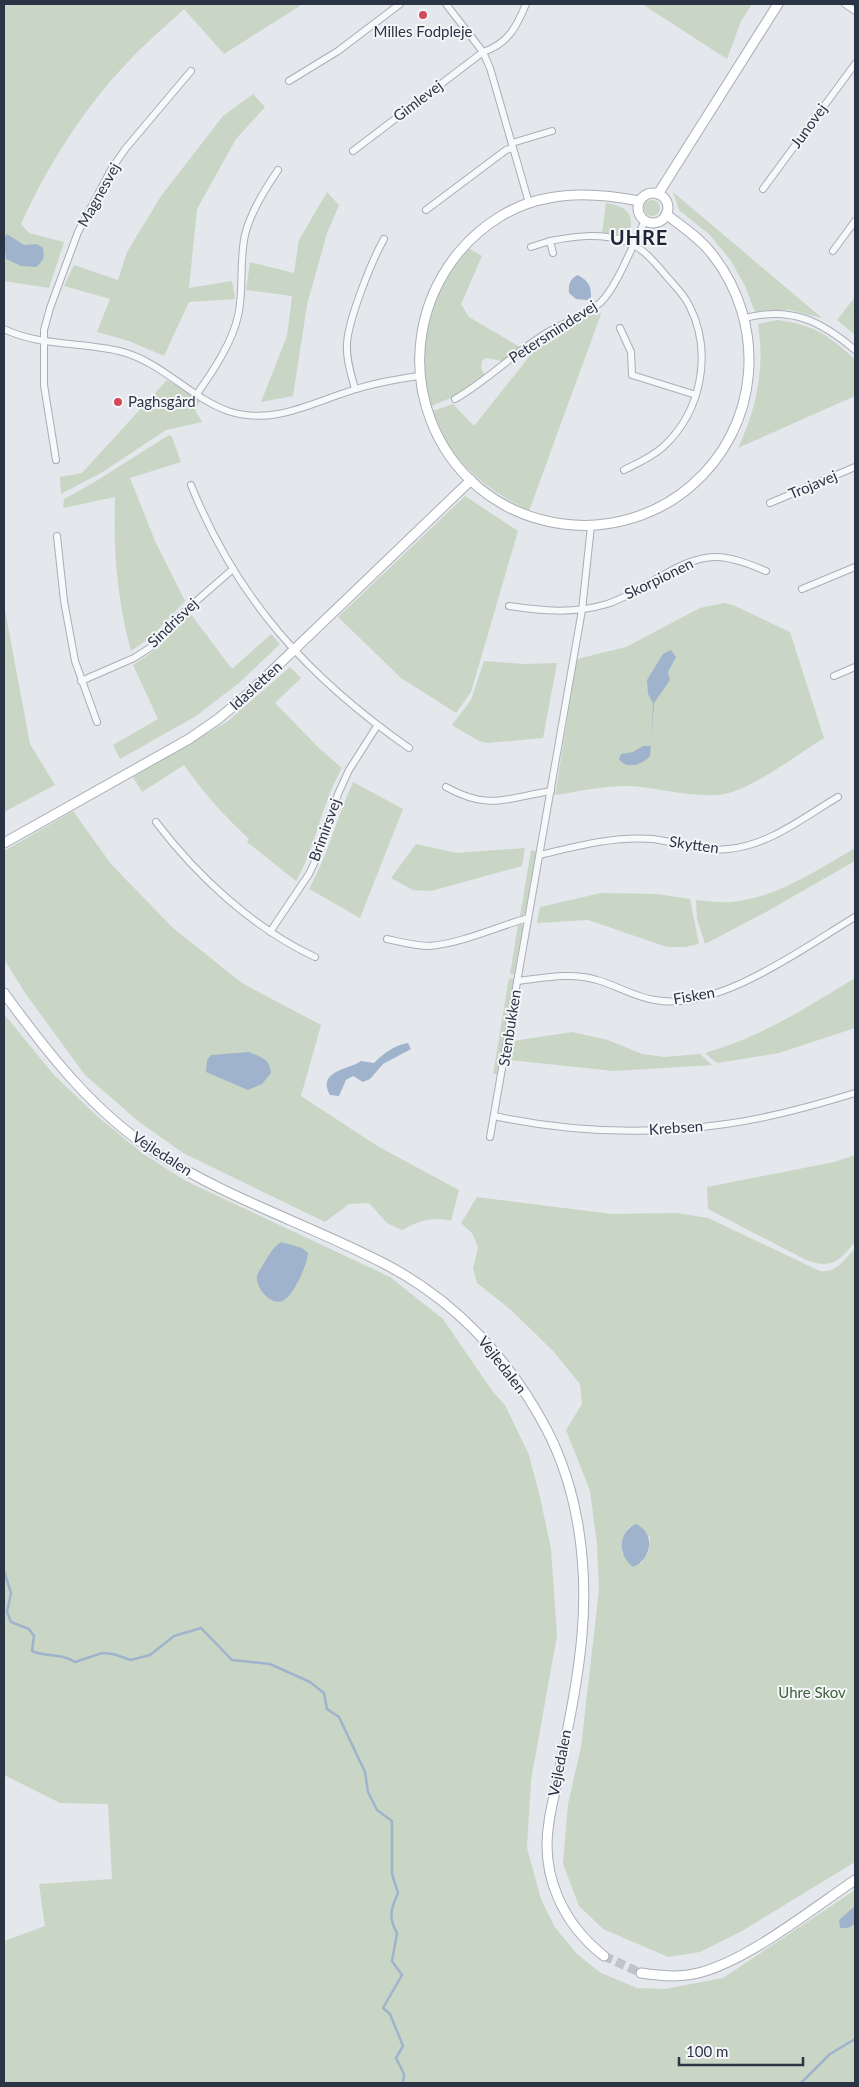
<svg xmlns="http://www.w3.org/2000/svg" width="859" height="2087" font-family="Lato,sans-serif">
<rect width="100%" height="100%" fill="#e4e7ec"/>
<g fill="#c9d6c5" fill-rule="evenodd">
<path d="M4,4H303L224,54L184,9C165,27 145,43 128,62C84,108 47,166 21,224L29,233L64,242L49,288L4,281Z"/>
<polygon points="642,4 752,4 741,21 727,59"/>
<polygon points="253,94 265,107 236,139 197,209 189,288 232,281 235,299 189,302 164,356 129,341 97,332 110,299 64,286 74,265 118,280 127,252 161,196 223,116"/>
<polygon points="327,192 339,205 327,233 307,305 293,396 261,402 287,336 292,296 246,290 250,262 294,273 299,240"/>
<polygon points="673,192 822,318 789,310 755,312 745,286 731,261 710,235 679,210"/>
<circle cx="652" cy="208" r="8"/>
<path d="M606,203C630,207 635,216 628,239L602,232Z"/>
<path d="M468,248L482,256L461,304L469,317L520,347L502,361L486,358L482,361L481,368L485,375L453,397L431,406C428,395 425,383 424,372C420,327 437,281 468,248Z"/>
<polygon points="855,297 855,335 837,320"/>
<path d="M598,310L601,314L529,511C485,489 447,459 433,411L453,404L474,426L540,343Z"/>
<path d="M777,320C815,325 826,334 855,359V396L738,448C757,408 765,368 758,324Z"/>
<polygon points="167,380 200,401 195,410 202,422 166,430 101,473 61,494 60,477 82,473"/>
<path d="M169,435L172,437L181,462L130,478L155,541L185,601L152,636L131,651C117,599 113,550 115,497L63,508L64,499L93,483Z"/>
<polygon points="465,496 518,531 471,692 456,713 401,678 338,617"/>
<path d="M724,603L733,605L790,632L824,738C795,756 766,779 735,791C708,802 661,788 631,786C606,785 580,791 555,795L577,659L626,647L700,608Z"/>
<polygon points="4,605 30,744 55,785 4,812"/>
<polygon points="190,613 232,669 271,634 280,644 239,683 196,716 120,759 113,745 158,719 133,665 158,648"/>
<polygon points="484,661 523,664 557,663 543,738 487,743 479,741 452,725 471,700"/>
<path d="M290,667L301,678L275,703L320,749L342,768C321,804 317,845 296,881L247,842L249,839C224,816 204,793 184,765L142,792L133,777L228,721Z"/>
<path d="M353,782L403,809L360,918L309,889C328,855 337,817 353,782Z"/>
<path d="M73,811L111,864L173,928L242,983L321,1025L301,1096L379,1147L459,1190L451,1221C433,1216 418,1221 402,1230L387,1223L369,1203L349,1204L325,1222L183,1153L138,1121L85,1075L25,993L4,959V851Z"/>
<polygon points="416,844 456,853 525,848 522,866 431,891 413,890 391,878"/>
<path d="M855,848V861L766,912L705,944L697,919L696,900C708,901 720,903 731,902C777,898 817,870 855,848Z"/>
<polygon points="531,850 536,851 525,914 520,916"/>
<polygon points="601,893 657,894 690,899 699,944 685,947 667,947 588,920 537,923 540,907"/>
<polygon points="521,924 523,926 514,975 510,974 518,925"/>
<polygon points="509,978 514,979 497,1074 493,1074"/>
<path d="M855,978V1028L779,1053L717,1063L705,1053C763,1036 804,1009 855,978Z"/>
<polygon points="4,1014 54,1075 96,1115 142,1153 186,1181 390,1277 443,1319 493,1392 505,1405 529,1455 540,1497 551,1549 557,1636 531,1780 527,1848 541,1899 554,1926 577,1954 601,1973 637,1988 665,1989 723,1978 855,1890 855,2083 4,2083 4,1941 45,1926 39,1884 112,1879 108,1804 60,1803 4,1775"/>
<polygon points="572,1032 608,1040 642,1054 664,1057 700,1054 712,1065 614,1071 509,1060 513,1041"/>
<path d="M855,1155V1242C838,1262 832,1269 806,1260L708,1209L707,1187L834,1162Z"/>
<path d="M477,1197L612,1214L677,1213L708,1218L820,1271C837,1273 844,1260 855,1248V1862L742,1931L700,1952L668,1957L603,1929L579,1906L563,1864L568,1804L581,1747L599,1590L597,1544L590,1491L566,1430L582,1404L580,1384L553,1351L511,1310L477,1283L473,1269L478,1247L472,1233L461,1223ZM629,1527L650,1537L649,1551L641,1563L622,1553L623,1536Z"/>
</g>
<g fill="#9fb4cc">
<path d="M7,234L24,245L37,244L43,248C45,258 43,261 36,267L21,266L6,259L4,238Z"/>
<path d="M578,275C588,281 591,285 591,297L587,300L576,299L569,293C568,284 570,279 578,275Z"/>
<path d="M671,650L676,657L668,672L670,680L654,703L650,756C642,765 626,770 619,759L621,754L633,752L643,746H651L653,703L648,694L647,680L663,654Z"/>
<path d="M408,1043L411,1049L383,1064L370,1079L363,1082L353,1076L346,1080L339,1096L330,1095C317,1070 349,1070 361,1061L374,1063C384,1053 395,1045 408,1043Z"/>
<path d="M249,1052C261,1057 270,1059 271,1073L262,1084L248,1090L206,1072L207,1060L211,1055Z"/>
<path d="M281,1242L302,1248L308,1253C307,1265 295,1293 284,1300C273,1308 255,1288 257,1276C258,1272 262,1267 264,1263C269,1255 273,1247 281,1242Z"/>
<path d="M636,1524C656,1533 652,1559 633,1567C618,1556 617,1532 636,1524Z"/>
<polygon points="855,1906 855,1924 848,1928 840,1928 839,1920"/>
</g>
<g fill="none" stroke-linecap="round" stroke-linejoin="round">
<g stroke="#9fb4cc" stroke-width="2.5">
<path d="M4,1571L11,1593L7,1612L11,1622L29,1629L34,1636L32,1651C49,1658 58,1652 75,1662L102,1653L113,1654L131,1660L150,1655L174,1636L201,1628L232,1660L270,1664L310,1682L324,1693L327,1709L339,1717L365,1772L368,1792L377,1810L392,1821V1874L398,1893C391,1908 388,1918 397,1933L392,1961L402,1975L383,2008L390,2014L403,2046L396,2058L404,2074L403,2083"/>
<polyline points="801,2083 830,2054 855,2039"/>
</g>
<polyline stroke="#bfc3cb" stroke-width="9" stroke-dasharray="9 4.5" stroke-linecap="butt" points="604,1956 641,1973"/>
<defs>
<g id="street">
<path d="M526,4C517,26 508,44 483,52L490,68L529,203"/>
<polyline points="845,4 855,11"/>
<polyline points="289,81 338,51 400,4"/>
<polyline points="512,143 552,131"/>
<polyline points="353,151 483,52 446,4"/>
<polyline points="763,189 855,64"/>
<polyline points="426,210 506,150 513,148"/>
<polyline points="531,247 550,241"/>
<polyline points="833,251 855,221"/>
<path d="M553,253L550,241C575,236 600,233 625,241C642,246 657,265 668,278C675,286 684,295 689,305C713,352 702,411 663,447C652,457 638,463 624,470"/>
<path d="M745,318C791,306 821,321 855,350"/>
<polyline points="620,328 631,352 632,375 696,395"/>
<path d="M4,329C38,346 82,342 119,351C161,361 189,397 228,411C273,426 311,403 353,390C374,383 398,379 419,376"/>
<path d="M355,389C351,374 346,359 347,344C348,320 372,260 384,239"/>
<path d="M197,394C213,371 232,343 238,316C244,290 239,261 245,235C250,213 265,189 278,170"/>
<path d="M455,399C488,380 515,352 548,332C565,322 587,315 601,302C618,285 633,243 645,221"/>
<polyline points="56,460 44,385 44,330 50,308 78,232 112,168 126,148 191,71"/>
<path d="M191,485C237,600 309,678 409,748"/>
<polyline points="770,503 855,467"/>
<polyline points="57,536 64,601 75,661 97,722"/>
<polyline points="802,589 855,567"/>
<path d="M509,606C543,611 574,614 607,604C643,593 681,555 718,557C735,558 751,565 766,571"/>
<polyline points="834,676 855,667"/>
<polyline points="81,681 134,658 151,647 178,617 233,569"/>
<path d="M446,787C489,811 507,798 551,791"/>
<path d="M156,822C197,876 253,928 315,957"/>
<path d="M540,855C577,846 614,836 653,839C677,842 703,852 728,849C768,846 804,817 838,797"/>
<polyline points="270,932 309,874 320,851 338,794 349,770 377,726"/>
<path d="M387,939C401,942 415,946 430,946C463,943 496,927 528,918"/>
<path d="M517,981C544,978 571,972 597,980C616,985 634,997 655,1000C718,1012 803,948 855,917"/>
<path d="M494,1116C569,1132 650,1135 726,1124C770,1118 813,1106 855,1093"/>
<polyline points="490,1137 582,610 591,526"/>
</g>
<g id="secondary">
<circle cx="653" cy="208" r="15"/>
<polyline points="658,194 778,4"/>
<path d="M639,201C609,195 579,192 549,198C513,204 482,225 459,252C376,353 431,506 563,524C609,530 656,516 691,486C760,427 768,325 712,254C699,237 682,227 666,214"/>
<polyline points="4,843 189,739 218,719 248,694 471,480"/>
<path d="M4,993C47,1052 94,1113 157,1153C228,1199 310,1225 385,1264C456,1301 510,1360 547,1430C579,1492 588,1566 582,1635C578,1681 568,1727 559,1773C556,1789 551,1806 549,1822C540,1875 563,1924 604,1956"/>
<path d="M641,1973C661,1976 682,1978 702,1972C751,1958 812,1909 855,1880"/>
</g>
</defs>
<use href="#street" stroke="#a9aeb7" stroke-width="8"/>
<use href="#secondary" stroke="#a9aeb7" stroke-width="11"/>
<use href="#street" stroke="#f7f8fa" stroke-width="6"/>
<use href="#secondary" stroke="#fff" stroke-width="9"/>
</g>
<g fill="#d1495b" stroke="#f4f6f9" stroke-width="2">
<circle cx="423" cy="15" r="5"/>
<circle cx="118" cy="402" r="5"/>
</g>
<g text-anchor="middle" stroke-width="4" stroke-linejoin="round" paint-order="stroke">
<g font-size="15" fill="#2b3445" stroke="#f4f6f9">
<text x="423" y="37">Milles Fodpleje</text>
<text x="128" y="407" text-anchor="start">Paghsgård</text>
</g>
<g font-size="15" fill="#2b3445" stroke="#f4f6f9">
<text transform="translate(418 101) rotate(-37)" y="5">Gimlevej</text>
<text transform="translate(809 126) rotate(-54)" y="5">Junovej</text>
<text transform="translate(99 195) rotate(-61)" y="5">Magnesvej</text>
<text transform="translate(553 332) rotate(-33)" y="5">Petersmindevej</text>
<text transform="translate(813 485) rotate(-23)" y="5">Trojavej</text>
<text transform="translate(659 579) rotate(-26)" y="5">Skorpionen</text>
<text transform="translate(173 623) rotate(-44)" y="5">Sindrisvej</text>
<text transform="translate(256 686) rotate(-42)" y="5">Idasletten</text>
<text transform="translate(325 830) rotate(-70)" y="5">Brimirsvej</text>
<text transform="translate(694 845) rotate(8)" y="5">Skytten</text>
<text transform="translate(694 996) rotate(-10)" y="5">Fisken</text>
<text transform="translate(510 1028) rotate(-81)" y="5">Stenbukken</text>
<text transform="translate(676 1128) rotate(-4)" y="5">Krebsen</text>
<text transform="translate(162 1154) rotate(33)" y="5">Vejledalen</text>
<text transform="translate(502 1365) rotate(52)" y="5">Vejledalen</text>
<text transform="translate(560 1763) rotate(-79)" y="5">Vejledalen</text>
</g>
<g font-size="15" fill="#3f6138" stroke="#f4f6f9">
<text x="812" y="1698">Uhre Skov</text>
</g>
<g font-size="20" font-weight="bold" letter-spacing="1" fill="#1d2536" stroke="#f4f6f9">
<text x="639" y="245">UHRE</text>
</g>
</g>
<rect width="859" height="2087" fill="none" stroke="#2b3445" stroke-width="10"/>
<path d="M679 2057v8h124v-8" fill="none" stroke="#2b3445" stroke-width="2.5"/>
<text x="686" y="2057" font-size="15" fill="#2b3445" stroke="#f4f6f9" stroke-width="4" paint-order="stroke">100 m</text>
</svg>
